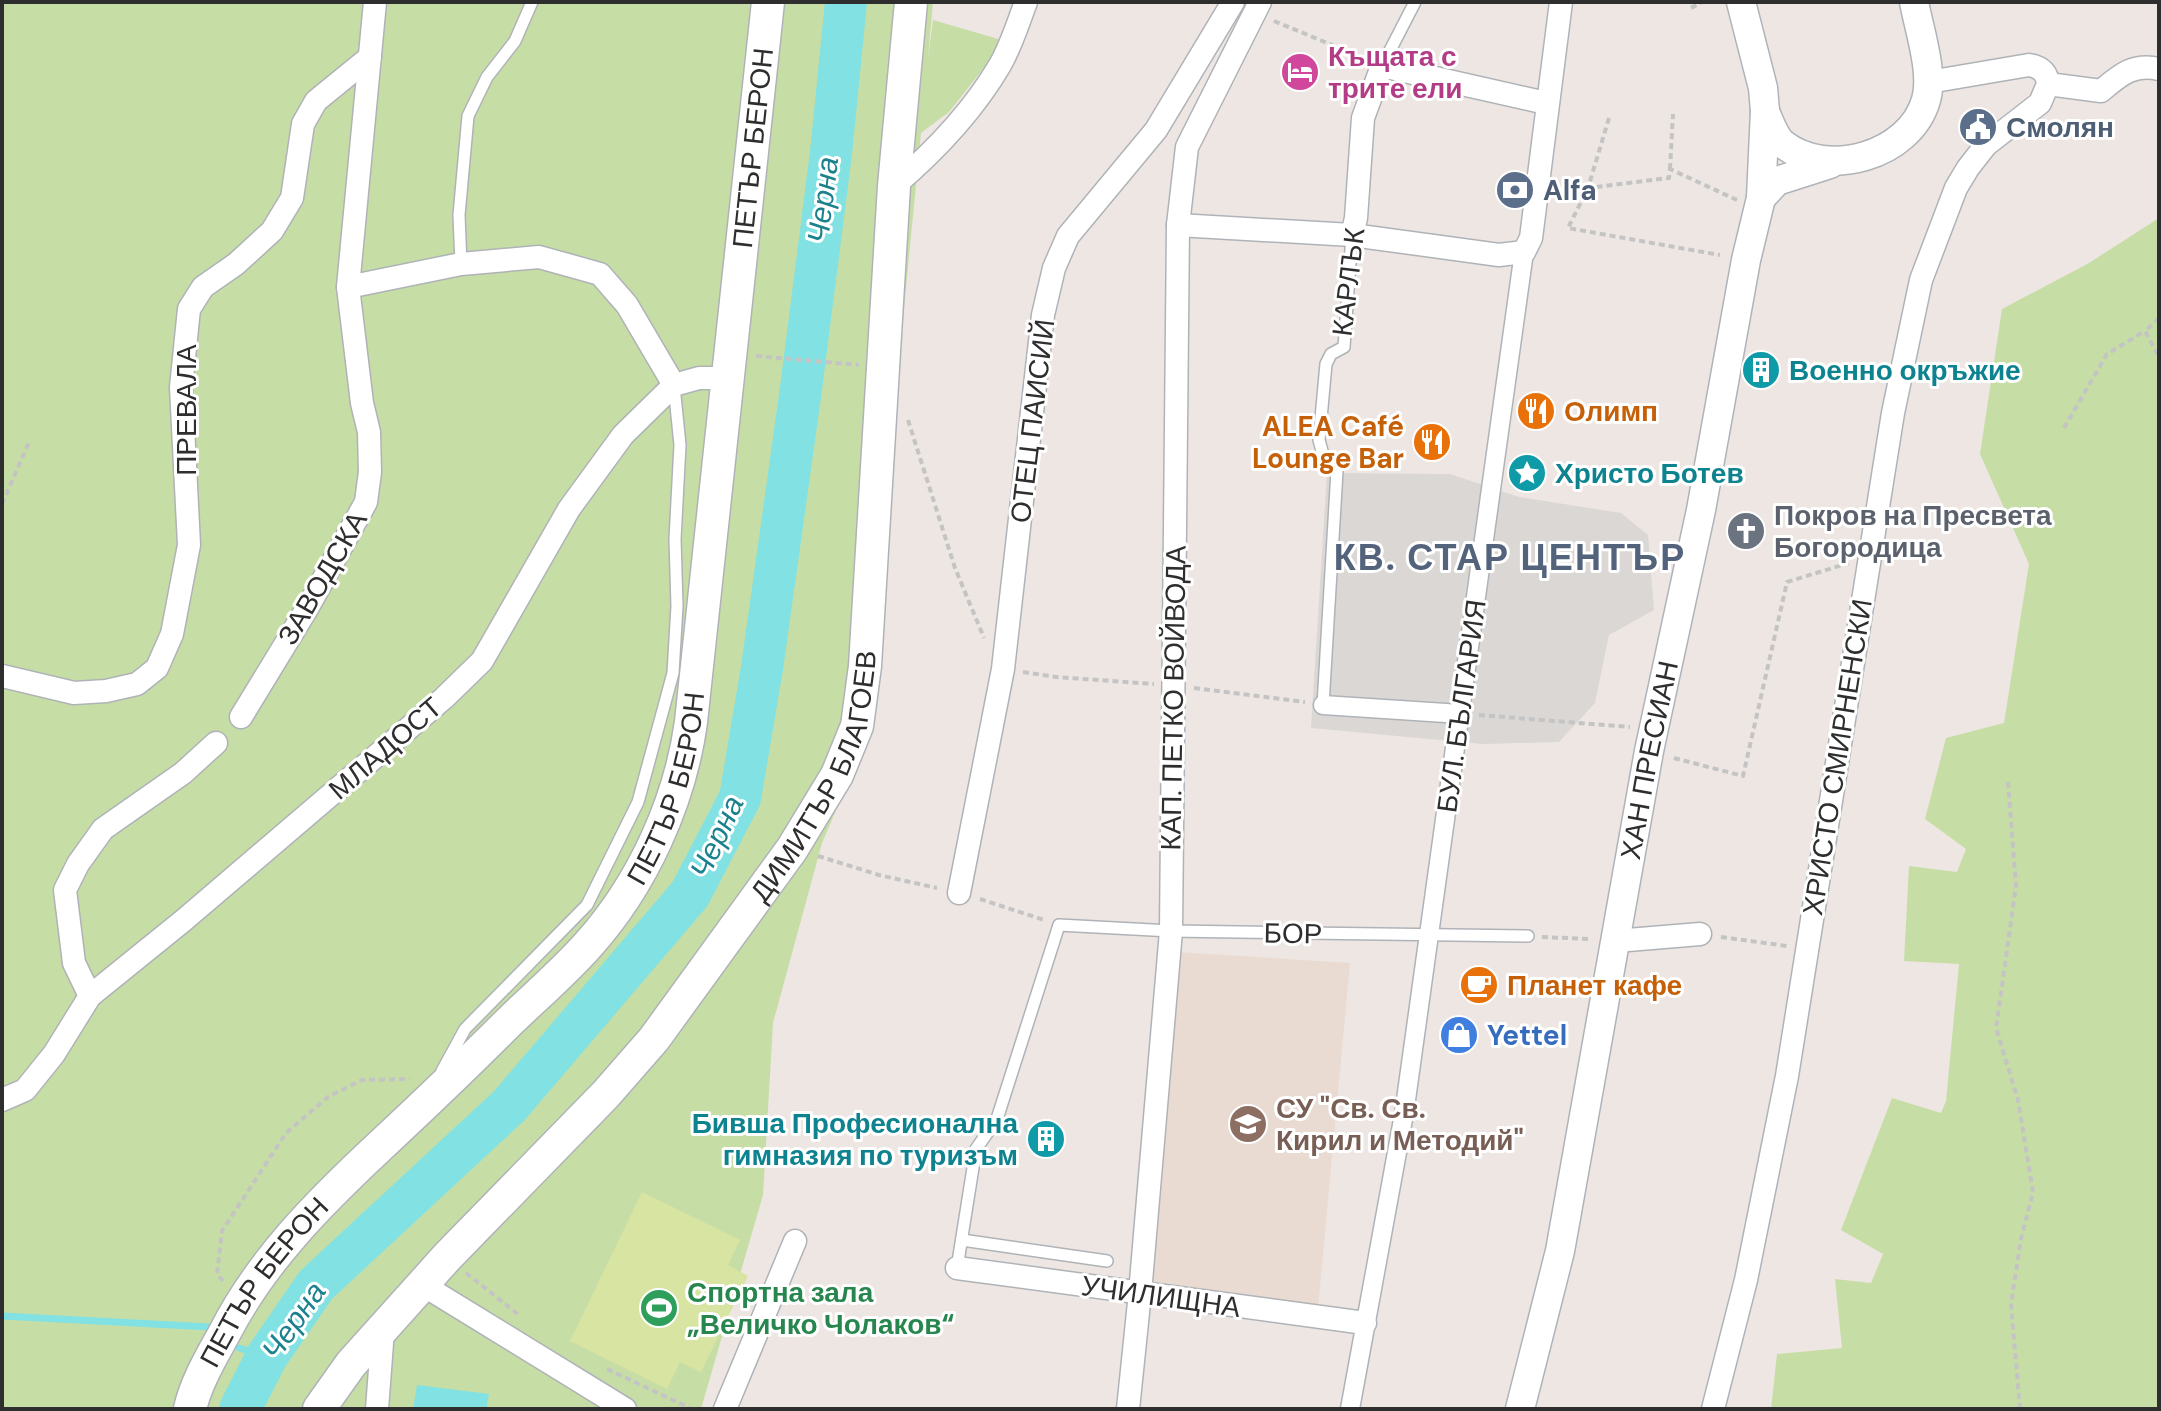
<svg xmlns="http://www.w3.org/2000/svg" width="2161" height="1411" font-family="'DM Sans',sans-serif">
<rect width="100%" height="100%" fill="#eee6e2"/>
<polygon fill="#e9dbd1" points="1176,952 1350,963 1318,1308 1146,1285"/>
<g fill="#c6dea5">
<polygon points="2,2 933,2 928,58 933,20 1005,41 949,112 921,133 861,752 822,843 773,1023 763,1195 701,1409 2,1409"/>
<polygon points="2159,218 2159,1409 1771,1409 1777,1354 1842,1348 1835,1279 1871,1283 1883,1254 1841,1230 1892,1098 1941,1113 1946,1101 1959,964 1904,961 1909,866 1957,872 1966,849 1925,819 1946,738 2004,723 2029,564 1980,454 2002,309 2089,263"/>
</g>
<polygon fill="#d8e4a2" points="642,1192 740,1240 728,1265 748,1276 701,1372 680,1362 667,1389 570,1341"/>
<polygon fill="#dad7d5" points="1327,473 1450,474 1519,497 1621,513 1648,535 1654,610 1609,635 1595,703 1559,742 1483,744 1311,728"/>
<polygon fill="#81e1e3" points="417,1385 489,1394 486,1409 413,1409"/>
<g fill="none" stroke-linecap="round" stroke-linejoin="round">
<g stroke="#81e1e3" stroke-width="7">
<polyline points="2,1316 210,1327"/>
<polyline points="239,1348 267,1356"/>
</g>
<polyline stroke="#81e1e3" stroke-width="42" points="240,1409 267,1356 316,1285 509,1106 690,894 740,798 762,668 800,396 831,153 846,2"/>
<defs>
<g id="service">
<polyline points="1382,66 1415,2"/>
<polyline points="461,264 459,215 468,116 487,77 515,41 532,2"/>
<polyline points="1323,705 1337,471 1324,458 1319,440 1326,364 1331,354 1344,347 1352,235"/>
<polyline points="442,1071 465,1029 587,905 638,802 673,673 677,606 675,539 680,445 674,386"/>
<polyline points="962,1240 1107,1261"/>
<polyline points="957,1268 976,1149 997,1119 1059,925 1171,931 1528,936"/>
</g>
<g id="pedestrian">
<polyline points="1323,705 1461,714"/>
<polyline points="1350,1409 1404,1114 1524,252"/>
</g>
<g id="minor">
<path d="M2048,84L2101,91C2120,75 2133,63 2159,69"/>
<path d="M894,186C934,152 973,111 1000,65C1011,46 1018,23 1026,2"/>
<polyline points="1178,225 1352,235 1499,255 1524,252 1531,238 1561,2"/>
<polyline points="1352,235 1356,218 1363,118 1382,66 1546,103"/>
<polyline points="348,287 461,264 539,257 600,274 627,305 674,385"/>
<polyline points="2,676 74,693 106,691 137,684 157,668 172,634 189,545 181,387 189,309 203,287 236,264 272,231 292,198 303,124 316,101 370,57"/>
<polyline points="241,717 308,607 366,502 370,472 369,432 362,403 348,287 375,2"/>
<polyline points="959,893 1003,669 1043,315 1054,268 1068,236 1156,130 1233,2"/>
<polyline points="1616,941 1700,934"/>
<polyline points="90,996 74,963 65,890 78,864 103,829 183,773 216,743"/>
<polyline points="2,1100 25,1090 54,1054 90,996 184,920 444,698 482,661 569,509 623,435 674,385 699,378 729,378"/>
<polyline points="957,1268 1365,1323"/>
<polyline points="423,1285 625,1409"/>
<polyline points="377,1409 383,1330"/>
<polyline points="725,1409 795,1241"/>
<polyline points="1128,1409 1140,1293 1171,931 1178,225 1187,147 1260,2"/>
<path d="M1713,1409L1746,1280L1787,1076L1893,413L1921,280L1956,188L1968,168L1986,145L2040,103L2048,84C2047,72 2040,67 2029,65L1929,82"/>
</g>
<g id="tertiary">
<path d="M1765,112C1770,122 1774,137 1783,144C1827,179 1910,156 1926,100C1934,73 1919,29 1914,2"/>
<polyline points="1761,198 1777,181 1830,164"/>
<path id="s1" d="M1520,1409L1560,1251L1649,751L1701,510L1746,260L1761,198L1765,111L1763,88L1741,2"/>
</g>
<g id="secondary">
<path id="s2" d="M190,1409C196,1382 212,1356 225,1332C262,1260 320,1202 379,1147C423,1106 467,1064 510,1021C536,996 564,972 588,945C642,885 680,802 691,722L768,2"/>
<path id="s3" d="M319,1409L351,1364L447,1257L606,1094L654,1039L792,849L837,775L857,726L865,666L894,186L911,2"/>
</g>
</defs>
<use href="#service" stroke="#afb3b8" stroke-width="14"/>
<use href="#pedestrian" stroke="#afb3b8" stroke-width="21"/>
<use href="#minor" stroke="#afb3b8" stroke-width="25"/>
<use href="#tertiary" stroke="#afb3b8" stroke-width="31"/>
<use href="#secondary" stroke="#afb3b8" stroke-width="35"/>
<g stroke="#c4c4c4" stroke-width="4" stroke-dasharray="6 4" stroke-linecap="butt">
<polyline points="1691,8 1702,2"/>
<polyline points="1274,21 1361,57"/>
<polyline points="1609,118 1588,188 1568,228 1720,255"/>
<polyline points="1670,169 1673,114"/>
<polyline points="1559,200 1588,188 1669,178 1670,169 1737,200"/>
<polyline points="2159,318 2145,331 2159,357"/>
<polyline points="756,356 859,365"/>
<polyline points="908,420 955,568 984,638"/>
<polyline points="2064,428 2107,354 2145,331"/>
<polyline points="2,504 30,440"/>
<polyline points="1023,672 1056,677 1154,684"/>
<polyline points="1194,688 1305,702"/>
<polyline points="1479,715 1630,727"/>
<polyline points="1674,758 1743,776 1787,582 1849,563"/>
<polyline points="2008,782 2016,886 1996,1028 2018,1100 2033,1192 2021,1239 2011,1304 2020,1409"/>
<polyline points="818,856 879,875 937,888"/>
<polyline points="980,899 1044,920"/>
<polyline points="1542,937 1590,939"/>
<polyline points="1721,937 1787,946"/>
<polyline points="466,1273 519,1315"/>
<polyline points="223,1281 217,1274 222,1231 286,1133 328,1097 362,1080 410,1079"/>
<polyline points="607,1369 692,1409"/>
</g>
<use href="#service" stroke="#fff" stroke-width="11"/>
<use href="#pedestrian" stroke="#fff" stroke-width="18"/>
<use href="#minor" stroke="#fff" stroke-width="22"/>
<use href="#tertiary" stroke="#fff" stroke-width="28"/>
<use href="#secondary" stroke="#fff" stroke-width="32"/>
</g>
<defs>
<symbol id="hotel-disc" viewBox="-11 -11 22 22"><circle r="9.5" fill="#d1479c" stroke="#fff"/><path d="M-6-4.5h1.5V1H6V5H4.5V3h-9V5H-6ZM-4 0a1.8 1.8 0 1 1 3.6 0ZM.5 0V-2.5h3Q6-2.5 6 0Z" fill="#fff"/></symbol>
<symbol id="civic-disc" viewBox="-11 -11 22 22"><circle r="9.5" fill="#5c6f8a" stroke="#fff"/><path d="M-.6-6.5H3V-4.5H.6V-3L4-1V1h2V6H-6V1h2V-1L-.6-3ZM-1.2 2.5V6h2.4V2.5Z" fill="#fff"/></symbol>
<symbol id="bank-disc" viewBox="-11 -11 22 22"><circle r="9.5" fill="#5c6f8a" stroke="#fff"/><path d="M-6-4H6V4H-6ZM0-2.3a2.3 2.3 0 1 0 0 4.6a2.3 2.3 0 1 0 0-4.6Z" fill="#fff"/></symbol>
<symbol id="building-disc" viewBox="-11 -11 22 22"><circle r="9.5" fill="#0f9aa8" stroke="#fff"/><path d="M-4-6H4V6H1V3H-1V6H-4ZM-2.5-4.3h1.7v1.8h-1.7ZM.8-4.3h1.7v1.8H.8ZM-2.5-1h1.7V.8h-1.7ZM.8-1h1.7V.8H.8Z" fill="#fff"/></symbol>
<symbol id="restaurant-disc" viewBox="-11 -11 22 22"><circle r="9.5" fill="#e8710a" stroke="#fff"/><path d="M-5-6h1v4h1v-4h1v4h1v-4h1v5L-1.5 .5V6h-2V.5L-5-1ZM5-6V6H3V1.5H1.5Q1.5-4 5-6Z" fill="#fff"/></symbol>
<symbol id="sight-disc" viewBox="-11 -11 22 22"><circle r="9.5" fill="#0f9aa8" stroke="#fff"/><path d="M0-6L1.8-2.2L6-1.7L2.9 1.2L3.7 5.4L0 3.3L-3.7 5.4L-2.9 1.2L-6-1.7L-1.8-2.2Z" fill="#fff"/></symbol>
<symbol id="church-disc" viewBox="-11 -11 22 22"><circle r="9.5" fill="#6b7280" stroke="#fff"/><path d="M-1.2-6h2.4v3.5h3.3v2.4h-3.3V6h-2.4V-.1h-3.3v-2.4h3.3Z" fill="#fff"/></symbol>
<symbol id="cafe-disc" viewBox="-11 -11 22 22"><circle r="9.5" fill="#e8710a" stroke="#fff"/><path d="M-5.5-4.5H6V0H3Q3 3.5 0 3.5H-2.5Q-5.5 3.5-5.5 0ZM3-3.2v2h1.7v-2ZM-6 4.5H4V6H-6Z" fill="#fff"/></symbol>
<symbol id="shop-disc" viewBox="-11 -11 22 22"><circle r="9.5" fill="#3f7fe0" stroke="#fff"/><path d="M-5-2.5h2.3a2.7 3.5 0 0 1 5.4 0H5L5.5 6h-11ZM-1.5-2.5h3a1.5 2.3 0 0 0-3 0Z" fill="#fff"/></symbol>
<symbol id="school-disc" viewBox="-11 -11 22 22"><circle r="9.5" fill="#8d6e63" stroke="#fff"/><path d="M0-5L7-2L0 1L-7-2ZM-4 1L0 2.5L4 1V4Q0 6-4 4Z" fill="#fff"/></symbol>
<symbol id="stadium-disc" viewBox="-11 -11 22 22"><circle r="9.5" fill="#2e9e5b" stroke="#fff"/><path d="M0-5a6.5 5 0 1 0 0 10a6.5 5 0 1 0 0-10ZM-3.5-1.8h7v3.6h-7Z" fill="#fff"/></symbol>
</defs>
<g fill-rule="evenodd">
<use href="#hotel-disc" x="1278" y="50" width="44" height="44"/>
<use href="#civic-disc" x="1956" y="105" width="44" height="44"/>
<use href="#bank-disc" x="1493" y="168" width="44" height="44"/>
<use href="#building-disc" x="1739" y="348" width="44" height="44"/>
<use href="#restaurant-disc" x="1514" y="389" width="44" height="44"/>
<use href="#restaurant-disc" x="1410" y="420" width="44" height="44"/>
<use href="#sight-disc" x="1505" y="451" width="44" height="44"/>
<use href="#church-disc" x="1724" y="509" width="44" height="44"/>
<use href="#cafe-disc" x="1457" y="963" width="44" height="44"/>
<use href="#shop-disc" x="1437" y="1013" width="44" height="44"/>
<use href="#school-disc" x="1226" y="1102" width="44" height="44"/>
<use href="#building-disc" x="1024" y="1117" width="44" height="44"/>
<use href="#stadium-disc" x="637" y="1286" width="44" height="44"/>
</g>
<g text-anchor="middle" stroke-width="6" stroke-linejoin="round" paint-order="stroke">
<g font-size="28" font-weight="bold" fill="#b23c85" stroke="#fff" text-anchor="start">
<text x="1328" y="66">Къщата с<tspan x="1328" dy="32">трите ели</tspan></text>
</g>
<g font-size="28" font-weight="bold" fill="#4e5e75" stroke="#fff" text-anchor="start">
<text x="2006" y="137">Смолян</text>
<text x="1543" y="200">Alfa</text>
</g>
<g font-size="28" fill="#2e2e2e" stroke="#fff">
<text dy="10" stroke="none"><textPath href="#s2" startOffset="1444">ПЕТЪР БЕРОН</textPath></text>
<text transform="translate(1348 282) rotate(-83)" y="10">КАРЛЪК</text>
<text transform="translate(186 410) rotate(-90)" y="10">ПРЕВАЛА</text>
<text transform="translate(1032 421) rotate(-83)" y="10">ОТЕЦ ПАИСИЙ</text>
<text transform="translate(322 578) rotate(-60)" y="10">ЗАВОДСКА</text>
<text transform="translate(1173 698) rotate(-89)" y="10">КАП. ПЕТКО ВОЙВОДА</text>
<text transform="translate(1461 706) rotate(-82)" y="10">БУЛ. БЪЛГАРИЯ</text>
<text transform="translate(385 748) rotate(-41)" y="10">МЛАДОСТ</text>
<text transform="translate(1837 757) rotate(-81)" y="10">ХРИСТО СМИРНЕНСКИ</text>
<text dy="10" stroke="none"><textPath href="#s1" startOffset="662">ХАН ПРЕСИАН</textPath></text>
<text dy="10" stroke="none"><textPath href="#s3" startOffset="812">ДИМИТЪР БЛАГОЕВ</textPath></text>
<text dy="10" stroke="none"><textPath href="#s2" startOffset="796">ПЕТЪР БЕРОН</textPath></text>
<text transform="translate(1293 933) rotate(1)" y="10">БОР</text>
<text dy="10" stroke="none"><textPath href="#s2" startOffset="148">ПЕТЪР БЕРОН</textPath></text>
<text transform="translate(1161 1296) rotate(8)" y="10">УЧИЛИЩНА</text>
</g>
<g font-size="28" font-weight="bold" fill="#0d838f" stroke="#fff" text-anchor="start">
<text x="1789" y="380">Военно окръжие</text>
<text x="1555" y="483">Христо Ботев</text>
<text x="1018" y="1133" text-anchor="end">Бивша Професионална<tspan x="1018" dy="32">гимназия по туризъм</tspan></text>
</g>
<g font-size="28" font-weight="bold" fill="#c56008" stroke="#fff" text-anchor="start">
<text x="1564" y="421">Олимп</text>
<text x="1404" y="436" text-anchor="end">ALEA Café<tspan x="1404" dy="32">Lounge Bar</tspan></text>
<text x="1507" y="995">Планет кафе</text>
</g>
<g font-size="28" font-weight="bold" fill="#5b616d" stroke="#fff" text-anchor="start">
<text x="1774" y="525">Покров на Пресвета<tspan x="1774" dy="32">Богородица</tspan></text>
</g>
<g font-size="28" font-weight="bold" fill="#366cbe" stroke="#fff" text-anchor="start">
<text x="1487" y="1045">Yettel</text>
</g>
<g font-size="28" font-weight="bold" fill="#785e54" stroke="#fff" text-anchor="start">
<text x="1276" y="1118">СУ "Св. Св.<tspan x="1276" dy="32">Кирил и Методий"</tspan></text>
</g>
<g font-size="28" font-weight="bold" fill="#27864d" stroke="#fff" text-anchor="start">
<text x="687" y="1302">Спортна зала<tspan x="687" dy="32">„Величко Чолаков“</tspan></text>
</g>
<g font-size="30" font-style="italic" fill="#1b828d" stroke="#fff">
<text transform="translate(823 200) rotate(-83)" y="10">Черна</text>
<text transform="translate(717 837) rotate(-65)" y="10">Черна</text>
<text transform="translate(294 1321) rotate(-55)" y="10">Черна</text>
</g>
<g font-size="36" font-weight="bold" letter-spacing="2" fill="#52637b" stroke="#fff">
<text x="1510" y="570">КВ. СТАР ЦЕНТЪР</text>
</g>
</g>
<rect width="2161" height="1411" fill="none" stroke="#2e2e2e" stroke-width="8"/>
</svg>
